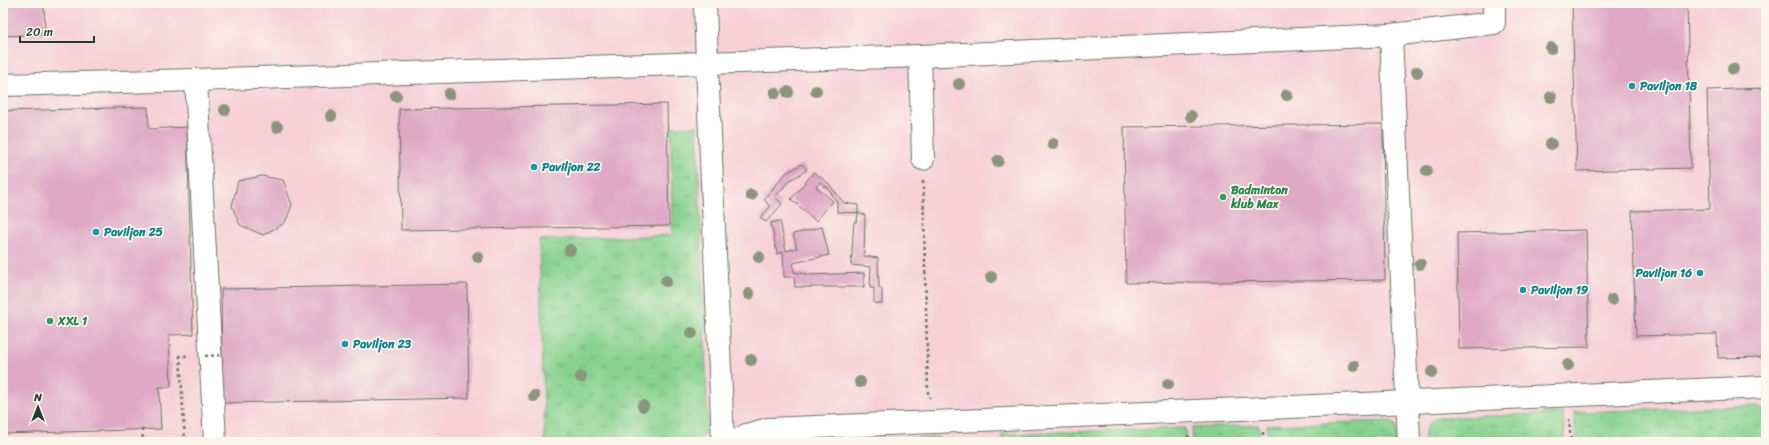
<svg xmlns="http://www.w3.org/2000/svg" width="1769" height="445" font-family="Sriracha,sans-serif">
<defs>
<pattern id="grass-tufts" width="24" height="20" patternUnits="userSpaceOnUse"><rect width="24" height="20" fill="#87d28f"/><path d="M3 7l-1-3M5 7V3M7 7l1-3M15 17l-1-3M17 17v-4M19 17l1-3" fill="none" stroke="#6eac76"/></pattern>
</defs>
<rect width="100%" height="100%" fill="#fbf7ec"/>
<filter id="ink" filterUnits="userSpaceOnUse"><feTurbulence type="fractalNoise" baseFrequency=".025" numOctaves="2"/><feDisplacementMap in="SourceGraphic" scale="8" xChannelSelector="R" yChannelSelector="G"/><feConvolveMatrix kernelMatrix="1 2 1 2 8 2 1 2 1" color-interpolation-filters="sRGB"/></filter>
<filter id="wash" filterUnits="userSpaceOnUse"><feTurbulence type="fractalNoise" baseFrequency=".012" numOctaves="4" result="noise"/><feDisplacementMap in="SourceGraphic" scale="16" xChannelSelector="R" yChannelSelector="G"/><feGaussianBlur stdDeviation="0.9" result="paint"/><feColorMatrix in="noise" values="0 0 0 0 0 0 0 0 0 0 0 0 0 0 0 0 0 1.4 0 .05"/><feComposite in="paint" operator="in"/></filter>
<g filter="url(#wash)">
<rect width="100%" height="100%" fill="#f3ddbf"/>
<rect fill="#f6cfd7" x="3" y="3" width="1763" height="439"/>
<g fill="url(#grass-tufts)" stroke="#538862">
<polygon points="697,126 708,427 703,436 692,442 545,442 539,240 672,235 671,127"/>
<polygon points="1757,406 1764,409 1765,442 1576,442 1574,412"/>
<path d="M1563,413L1565,442H1424C1424,431 1427,423 1437,418Z"/>
<polygon points="1390,421 1396,425 1396,442 1268,442 1267,425"/>
<polygon points="1259,425 1260,442 1193,442 1192,428"/>
<polygon points="1185,428 1186,442 1002,442 1002,434"/>
<polygon points="939,437 939,442 827,442"/>
</g>
<g id="blocks">
<g fill="#dfa9c5">
<polygon points="3,3 44,3 45,34 3,36"/>
<polygon points="1572,3 1687,3 1691,168 1577,171"/>
<polygon points="1766,88 1766,357 1718,358 1717,334 1636,336 1632,211 1710,209 1707,90"/>
<polygon points="667,104 669,226 401,230 399,109"/>
<polygon points="148,107 149,129 187,127 193,334 169,335 171,387 159,387 161,429 3,434 3,111"/>
<polygon points="1383,124 1385,280 1126,283 1124,127"/>
<polygon points="802,164 807,170 790,180 775,197 782,204 766,222 760,218 770,207 764,199 786,173"/>
<polygon points="814,172 828,183 844,203 858,205 858,213 865,215 864,256 878,258 879,288 882,288 882,304 874,303 874,288 870,288 871,267 851,265 854,222 857,222 858,213 837,212 837,202 826,186 825,187 820,182 816,187 833,201 816,221 791,199"/>
<polygon points="262,176 283,180 292,205 285,223 263,235 240,225 232,206 238,181"/>
<polygon points="780,221 786,251 797,248 793,234 822,227 829,255 793,263 794,272 811,275 864,273 864,287 795,287 794,277 784,277 783,252 777,254 771,223"/>
<polygon points="1586,230 1589,347 1459,349 1457,233"/>
<polygon points="467,284 469,398 223,403 221,289"/>
</g>
</g>
</g>
<g filter="url(#ink)">
<use href="#blocks" fill-opacity="0" stroke="#697565" stroke-width="1"/>
<g fill="none" stroke-linecap="round" stroke-linejoin="round">
<defs>
<g id="minor">
<polyline points="705,3 707,63 920,56 1391,35 1494,23 1494,3"/>
<polyline points="1391,35 1409,442"/>
<polyline points="920,56 923,159"/>
<polyline points="196,80 215,442"/>
<polyline points="3,85 196,80 707,63 723,442"/>
<polyline points="734,442 746,435 768,429 1766,387"/>
</g>
</defs>
<use href="#minor" stroke="#697565" stroke-width="24"/>
<g stroke="#697565" stroke-width="2.5" stroke-dasharray="3 3" stroke-linecap="butt">
<polyline points="923,181 928,393 930,398"/>
<polyline points="1569,419 1571,442"/>
<polyline points="142,429 143,442"/>
<polyline points="1263,432 1263,442"/>
<polyline points="1188,435 1189,442"/>
<polyline points="185,442 180,356 187,356"/>
</g>
<use href="#minor" stroke="#fff" stroke-width="22"/>
<polyline stroke="#697565" stroke-width="2.5" stroke-dasharray="3 3" stroke-linecap="butt" points="205,356 223,355"/>
</g>
<g fill="#8a967c">
<circle cx="1551" cy="48" r="6"/>
<circle cx="1733" cy="69" r="6"/>
<circle cx="1417" cy="72" r="6"/>
<circle cx="959" cy="84" r="6"/>
<circle cx="816" cy="91" r="6"/>
<circle cx="788" cy="92" r="6"/>
<circle cx="775" cy="93" r="6"/>
<circle cx="449" cy="94" r="6"/>
<circle cx="1287" cy="95" r="6"/>
<circle cx="396" cy="96" r="6"/>
<circle cx="1551" cy="97" r="6"/>
<circle cx="225" cy="110" r="6"/>
<circle cx="331" cy="116" r="6"/>
<circle cx="1191" cy="116" r="6"/>
<circle cx="277" cy="127" r="6"/>
<circle cx="1053" cy="144" r="6"/>
<circle cx="1551" cy="144" r="6"/>
<circle cx="998" cy="161" r="6"/>
<circle cx="1427" cy="171" r="6"/>
<circle cx="751" cy="195" r="6"/>
<circle cx="570" cy="250" r="6"/>
<circle cx="478" cy="257" r="6"/>
<circle cx="759" cy="257" r="6"/>
<circle cx="1420" cy="264" r="6"/>
<circle cx="991" cy="277" r="6"/>
<circle cx="666" cy="281" r="6"/>
<circle cx="749" cy="294" r="6"/>
<circle cx="1612" cy="300" r="6"/>
<circle cx="692" cy="333" r="6"/>
<circle cx="751" cy="360" r="6"/>
<circle cx="1568" cy="365" r="6"/>
<circle cx="1354" cy="366" r="6"/>
<circle cx="1432" cy="372" r="6"/>
<circle cx="581" cy="377" r="6"/>
<circle cx="860" cy="382" r="6"/>
<circle cx="1168" cy="384" r="6"/>
<circle cx="534" cy="396" r="6"/>
<circle cx="643" cy="406" r="6"/>
</g>
</g>
<g fill="#0f9aa8" stroke="#fbf7ec" stroke-width="1.5">
<circle cx="1632" cy="86" r="4"/>
<circle cx="534" cy="167" r="4"/>
<circle cx="96" cy="232" r="4"/>
<circle cx="1700" cy="273" r="4"/>
<circle cx="1523" cy="290" r="4"/>
<circle cx="345" cy="344" r="4"/>
</g>
<g fill="#2e9e5b" stroke="#fbf7ec" stroke-width="1.5">
<circle cx="1223" cy="197" r="4"/>
<circle cx="50" cy="321" r="4"/>
</g>
<g text-anchor="middle" stroke-width="3.5" stroke-linejoin="round" paint-order="stroke">
<g font-size="12" font-weight="bold" fill="#0d838f" stroke="#fbf7ec" text-anchor="start">
<text x="1640" y="90">Paviljon 18</text>
<text x="542" y="171">Paviljon 22</text>
<text x="104" y="236">Paviljon 25</text>
<text x="1692" y="277" text-anchor="end">Paviljon 16</text>
<text x="1531" y="294">Paviljon 19</text>
<text x="353" y="348">Paviljon 23</text>
</g>
<g font-size="12" font-weight="bold" fill="#27864d" stroke="#fbf7ec" text-anchor="start">
<text x="1231" y="194">Badminton<tspan x="1231" dy="14">klub Max</tspan></text>
<text x="58" y="325">XXL 1</text>
</g>
</g>
<rect width="1769" height="445" fill="none" stroke="#fbf7ec" stroke-width="16"/>
<g transform="translate(38 407)" stroke="#fbf7ec" stroke-width="3" paint-order="stroke">
<path d="M0-3L7 15L0 10L-7 15Z" fill="#1f3d34"/>
<text y="-6" font-size="11" font-weight="bold" text-anchor="middle" fill="#1f3d34">N</text>
</g>
<path d="M20 36v6h74v-6" fill="none" stroke="#1f3d34" stroke-width="2"/>
<text x="26" y="36" font-size="12" fill="#1f3d34" stroke="#fbf7ec" stroke-width="3" paint-order="stroke">20 m</text>
</svg>
